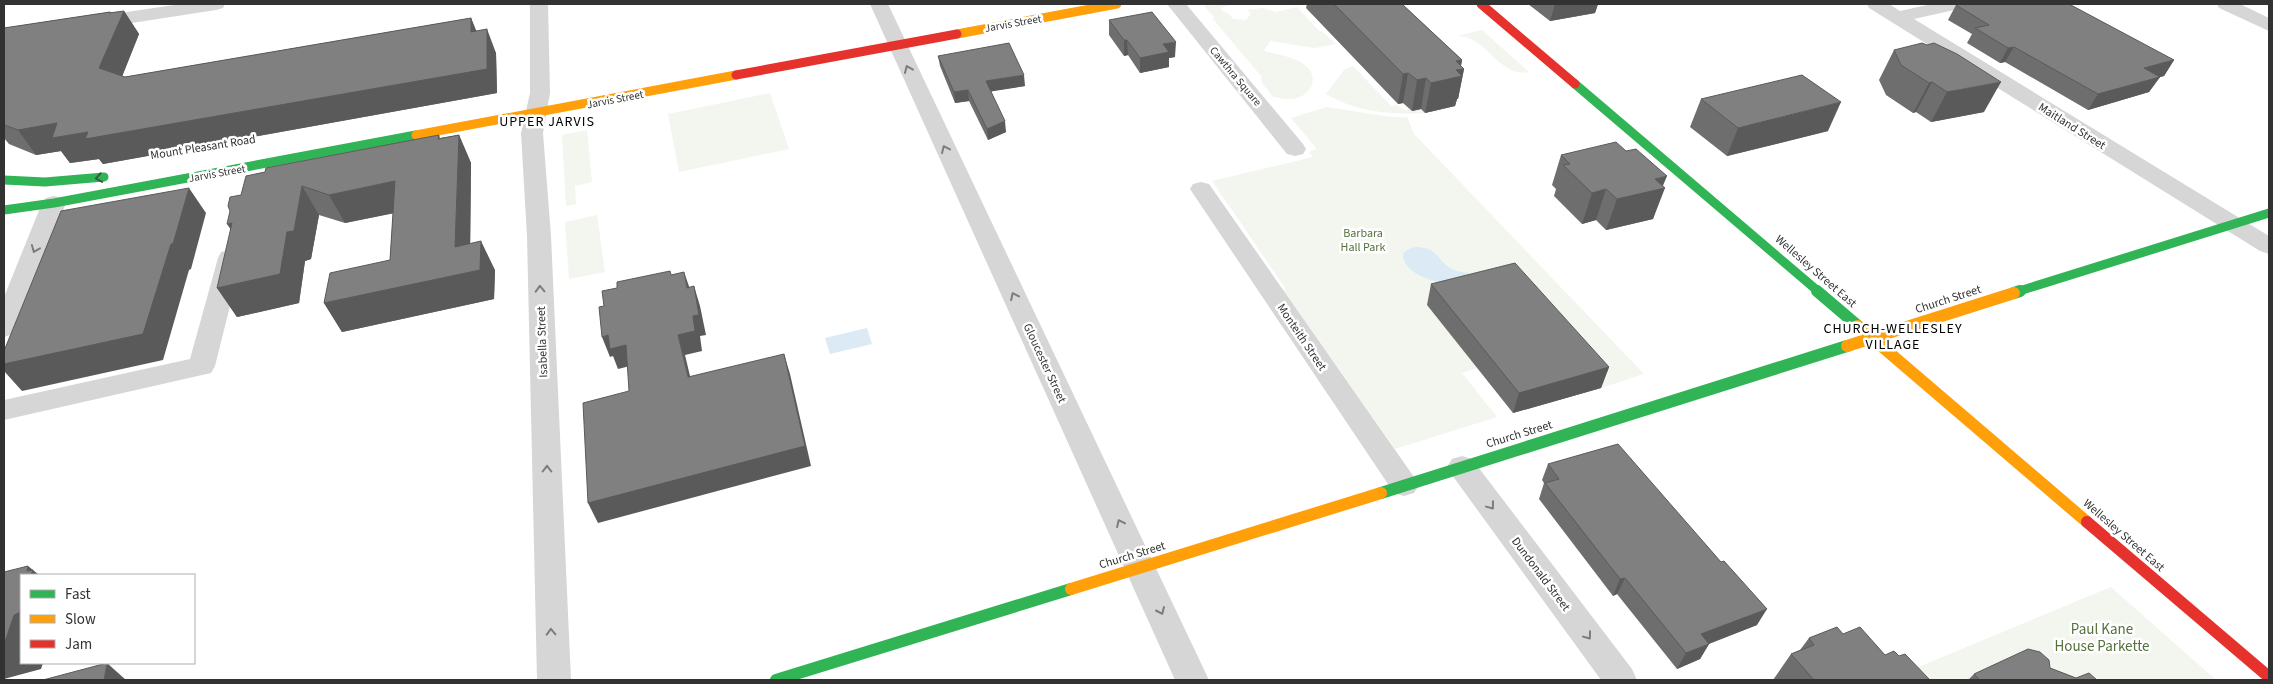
<svg xmlns="http://www.w3.org/2000/svg" width="2273" height="684" font-family="'Source Sans 3',sans-serif">
<rect width="100%" height="100%" fill="#fff"/>
<g fill="#f2f6ee">
<path d="M1206,4H1228L1229,5L1221,8L1222,11L1229,14L1233,19L1246,20L1251,14L1247,10L1263,8L1276,12L1297,7L1319,31H1322L1336,44L1315,48L1270,41L1264,51C1278,55 1298,57 1308,68C1318,79 1311,94 1297,98C1289,100 1281,98 1273,97L1262,83L1261,76L1212,18H1215L1204,6Z"/>
<path d="M1482,30L1529,72C1498,78 1488,36 1457,36Z"/>
<path d="M1353,66L1391,106L1397,105L1404,110L1421,109L1425,113C1390,115 1356,112 1326,94L1344,70Z"/>
<polygon points="770,93 789,149 679,172 668,114"/>
<polygon points="1327,107 1391,117 1407,117 1414,134 1644,374 1601,388 1509,283 1427,304 1477,368 1462,373 1497,417 1395,449 1283,290 1286,289 1212,181 1313,157 1309,152 1317,149 1291,118"/>
<polygon points="587,130 592,182 575,186 576,204 566,206 562,135"/>
<polygon points="597,215 605,272 569,279 565,222"/>
<polygon points="2111,587 2216,680 1926,680 1916,668"/>
</g>
<g fill="#dbeaf4">
<path d="M1415,247C1441,248 1435,260 1452,269C1462,274 1469,270 1476,279C1466,281 1454,284 1444,283C1429,281 1402,272 1403,253L1409,249Z"/>
<polygon points="867,328 872,344 830,354 825,338"/>
</g>
<g fill="none" stroke-linecap="round" stroke-linejoin="round">
<g fill="#d6d6d6" fill-rule="evenodd">
<polygon points="181,4 225,4 223,8 216,10 93,29 86,27 83,23 86,19 93,17"/>
<polygon points="530,4 548,4 550,93 543,133 551,236 571,680 537,680 527,236 521,133 530,93"/>
<polygon points="870,4 888,4 1209,680 1175,680"/>
<polygon points="1167,4 1186,4 1303,144 1306,149 1303,154 1295,156 1287,154"/>
<polygon points="1867,4 1889,4 1900,11 1932,4 1965,4 1963,8 1914,19 2269,236 2269,254 2260,251 1869,8"/>
<polygon points="2217,4 2240,4 2269,18 2269,31 2219,8"/>
<polygon points="1201,182 1209,184 1414,477 1419,485 1414,493 1404,496 1394,493 1190,189 1193,184"/>
<polygon points="54,196 62,198 66,203 17,328 13,334 4,337 4,297 42,203 46,198"/>
<polygon points="230,250 239,252 242,258 215,366 211,373 4,420 4,400 190,359 218,258 221,252"/>
<polygon points="1462,456 1472,459 1632,669 1637,680 1601,680 1452,475 1447,467 1452,459"/>
</g>
<g stroke="#30b455" stroke-width="9">
<polyline points="1575,84 1819,292"/>
<polyline points="4,180 45,182 104,177"/>
<polyline points="4,210 54,203 416,135"/>
<polyline points="2016,292 2269,213"/>
</g>
<g stroke="#30b455" stroke-width="12">
<polyline points="1817,291 1858,326"/>
<polyline points="2014,293 2020,291"/>
<polyline points="1381,493 1847,346"/>
<polyline points="776,680 1071,589"/>
</g>
<g stroke="#ff9f0a" stroke-width="9">
<polyline points="957,34 1117,4"/>
<polyline points="416,135 736,75"/>
</g>
<g stroke="#ff9f0a" stroke-width="12">
<polyline points="1858,326 2087,522"/>
<polyline points="1847,346 2014,293"/>
<polyline points="1071,589 1381,493"/>
</g>
<g stroke="#e5322d" stroke-width="9">
<polyline points="1481,4 1575,84"/>
<polyline points="736,75 957,34"/>
</g>
<polyline stroke="#e5322d" stroke-width="12" points="2087,522 2269,677"/>
</g>
<g fill="#6e6e6e">
<polygon points="1307,4 1402,4 1462,60 1461,66 1464,69 1458,99 1457,99 1455,106 1425,113 1421,109 1412,111 1403,103 1398,104 1306,8"/>
<polygon points="1528,4 1598,4 1595,13 1550,21"/>
<polygon points="1956,5 2174,60 2164,76 2160,77 2149,92 2088,110 2005,62 2000,63 1967,43 1972,34 1948,20"/>
<polygon points="124,11 139,34 122,76 125,77 471,18 476,31 496,53 497,93 103,164 99,159 70,163 61,151 36,155 9,144 4,138 4,28 110,12 111,13"/>
<polygon points="1109,20 1175,57 1169,58 1169,67 1140,73 1128,55 1124,56 1109,35"/>
<polygon points="1894,50 1984,112 1931,122 1916,112 1913,113 1886,95 1879,80"/>
<polygon points="938,56 1025,86 991,91 1006,132 988,140 969,101 955,103 940,66"/>
<polygon points="1701,99 1828,131 1727,156 1690,127"/>
<polygon points="439,135 440,138 459,135 471,163 470,244 495,270 494,299 342,332 324,303 390,260 393,213 345,223 319,215 311,259 305,261 299,303 237,317 217,288 241,195 265,172"/>
<polygon points="1561,155 1663,186 1653,219 1606,230 1596,220 1582,224 1554,196 1556,189 1552,185"/>
<polygon points="1431,284 1609,367 1601,388 1513,413 1427,305"/>
<polygon points="1548,464 1757,625 1709,644 1700,659 1677,669 1617,594 1613,596 1539,499 1544,483 1542,480"/>
<polygon points="1843,634 1885,655 1899,656 1930,680 1773,680 1791,654 1800,650 1809,638"/>
<polygon points="2050,668 2076,678 2097,680 1968,680 1974,674"/>
</g>
<g fill="#5a5a5a">
<polygon points="1555,4 1598,4 1595,13 1550,21"/>
<polygon points="124,11 139,34 116,92 99,68 109,13 110,12 118,24"/>
<polygon points="471,18 481,42 471,32"/>
<polygon points="487,29 496,53 497,93 103,164 99,159 70,163 61,151 36,155 18,130 57,123"/>
<polygon points="1124,40 1127,40 1128,55 1124,56"/>
<polygon points="1176,42 1175,57 1169,58 1169,67 1140,73 1140,58 1163,44"/>
<polygon points="2014,47 2005,62 2000,63 2008,48"/>
<polygon points="1462,60 1460,70 1464,69 1458,99 1457,99 1455,106 1425,113 1431,83 1456,61"/>
<polygon points="2174,60 2164,76 2160,77 2149,92 2088,110 2098,94 2144,68"/>
<polygon points="1408,73 1403,103 1398,104 1403,74"/>
<polygon points="1024,75 1025,86 988,92 986,81"/>
<polygon points="1426,78 1421,109 1412,111 1417,80"/>
<polygon points="1932,82 1916,112 1913,113 1929,83"/>
<polygon points="2001,82 1984,112 1931,122 1947,92"/>
<polygon points="968,90 969,101 955,103 954,92"/>
<polygon points="1841,102 1828,131 1727,156 1738,128"/>
<polygon points="1005,121 1006,132 988,140 987,129"/>
<polygon points="459,135 471,163 470,272 481,241 495,270 494,299 342,332 324,303 455,247"/>
<polygon points="1667,176 1662,188 1665,188 1653,219 1606,230 1617,199 1655,179"/>
<polygon points="395,181 410,210 345,223 329,195"/>
<polygon points="302,186 319,215 311,259 305,261 299,303 237,317 217,288 287,232"/>
<polygon points="189,188 206,213 191,269 189,270 163,360 22,391 4,371 4,364 171,244"/>
<polygon points="1606,189 1596,220 1582,224 1592,193"/>
<polygon points="232,223 246,252 227,224"/>
<polygon points="684,272 691,292 687,288"/>
<polygon points="694,286 700,306 706,335 700,336 702,351 685,355 695,397 688,377 678,335 693,316"/>
<polygon points="608,335 626,345 634,365 618,369 613,356 610,357 602,337"/>
<polygon points="784,354 790,374 811,466 598,523 588,503"/>
<polygon points="1609,367 1601,388 1513,413 1519,393"/>
<polygon points="28,566 33,570 39,575 31,575 27,571"/>
<polygon points="1625,578 1617,594 1613,596 1620,579"/>
<polygon points="21,607 21,663 43,663 41,669 4,679 4,640 14,615"/>
<polygon points="1767,609 1757,625 1692,650 1701,634"/>
<polygon points="1709,644 1700,659 1677,669 1686,653"/>
<polygon points="107,663 126,680 104,680"/>
</g>
<g fill="#808080" stroke="#5a5a5a">
<polygon points="1334,4 1402,4 1462,60 1456,61 1464,69 1456,70 1462,76 1431,83 1426,78 1417,80 1408,73 1403,74"/>
<polygon points="1960,4 2069,4 2174,60 2144,68 2160,77 2098,94 2014,47 2008,48 1975,28 1989,25 1956,5"/>
<polygon points="124,11 99,68 125,77 471,18 471,32 487,29 487,69 85,139 88,132 52,138 57,123 18,130 4,125 4,28 110,12 109,13"/>
<polygon points="1152,12 1176,42 1163,44 1169,52 1140,58 1127,40 1124,40 1109,20"/>
<polygon points="1009,43 1024,75 986,81 1005,121 987,129 968,90 954,92 938,56"/>
<polygon points="1922,43 1927,45 1934,43 1957,54 2001,82 1947,92 1932,82 1929,83 1901,65 1894,50"/>
<polygon points="1802,75 1841,102 1738,128 1701,99"/>
<polygon points="439,135 438,139 459,135 455,247 481,241 480,270 324,303 330,273 390,260 395,181 329,195 302,186 294,231 287,232 280,274 217,288 232,223 227,224 230,211 228,206 230,197 241,195 246,176 265,172 266,168"/>
<polygon points="1616,142 1626,151 1636,149 1667,176 1655,179 1665,188 1617,199 1606,189 1592,193 1563,165 1570,164 1561,155"/>
<polygon points="189,188 173,244 171,244 143,334 4,364 4,351 61,211"/>
<polygon points="1515,263 1609,367 1519,393 1431,284"/>
<polygon points="670,271 671,275 684,272 687,288 694,286 699,315 693,316 695,331 678,335 688,377 784,354 805,446 588,503 583,403 629,391 626,345 610,349 608,335 602,337 599,307 604,306 602,291 617,288 617,282"/>
<polygon points="1618,444 1721,562 1724,561 1767,609 1701,634 1709,644 1686,653 1625,578 1620,579 1545,483 1559,479 1548,464"/>
<polygon points="28,566 27,571 33,570 31,575 21,575 21,607 19,613 14,615 6,639 4,640 4,572"/>
<polygon points="1837,627 1843,634 1860,627 1885,655 1894,651 1899,656 1905,654 1930,680 1814,680 1791,654 1814,645 1809,638"/>
<polygon points="2028,649 2040,652 2049,660 2050,668 2076,678 2089,673 2097,680 1980,680 1974,674"/>
<polygon points="107,663 104,680 43,680"/>
</g>
<defs><path id="oneway-chevron" d="M-2-3.5L2.5 0L-2 3.5" fill="none" stroke-width="1.6" stroke-linecap="round" stroke-linejoin="round" transform="scale(1.25)"/></defs>
<g stroke="#7c7c7c">
<use href="#oneway-chevron" transform="translate(908 69) rotate(-113)"/>
<use href="#oneway-chevron" transform="translate(945 149) rotate(-115)"/>
<use href="#oneway-chevron" transform="translate(35 249) rotate(112)"/>
<use href="#oneway-chevron" transform="translate(540 289) rotate(-92)"/>
<use href="#oneway-chevron" transform="translate(1014 296) rotate(-115)"/>
<use href="#oneway-chevron" transform="translate(547 469) rotate(-90)"/>
<use href="#oneway-chevron" transform="translate(1491 506) rotate(53)"/>
<use href="#oneway-chevron" transform="translate(1120 523) rotate(-115)"/>
<use href="#oneway-chevron" transform="translate(1161 611) rotate(66)"/>
<use href="#oneway-chevron" transform="translate(551 632) rotate(-92)"/>
<use href="#oneway-chevron" transform="translate(1588 636) rotate(53)"/>
</g>
<use stroke="#31603e" href="#oneway-chevron" transform="translate(99 178) rotate(170)"/>
<g text-anchor="middle" stroke-width="5" stroke-linejoin="round" paint-order="stroke">
<g font-size="11" fill="#323232" stroke="#fff">
<text transform="translate(1013 23) rotate(-10)" y="4">Jarvis Street</text>
<text transform="translate(1236 76) rotate(50)" y="4">Cawthra Square</text>
<text transform="translate(615 99) rotate(-11)" y="4">Jarvis Street</text>
<text transform="translate(217 173) rotate(-10)" y="4">Jarvis Street</text>
</g>
<g font-size="12" fill="#323232" stroke="#fff">
<text transform="translate(2072 126) rotate(32)" y="4">Maitland Street</text>
<text transform="translate(203 147) rotate(-9)" y="4">Mount Pleasant Road</text>
<text transform="translate(1816 271) rotate(41)" y="4">Wellesley Street East</text>
<text transform="translate(1948 299) rotate(-18)" y="4">Church Street</text>
<text transform="translate(1302 337) rotate(56)" y="4">Monteith Street</text>
<text transform="translate(542 342) rotate(-92)" y="4">Isabella Street</text>
<text transform="translate(1045 363) rotate(65)" y="4">Gloucester Street</text>
<text transform="translate(1519 434) rotate(-17)" y="4">Church Street</text>
<text transform="translate(2124 535) rotate(41)" y="4">Wellesley Street East</text>
<text transform="translate(1132 555) rotate(-17)" y="4">Church Street</text>
<text transform="translate(1541 574) rotate(53)" y="4">Dundonald Street</text>
</g>
<g font-size="12" fill="#54713c" stroke="#fff">
<text x="1363" y="237">Barbara<tspan x="1363" dy="14">Hall Park</tspan></text>
</g>
<g font-size="14" letter-spacing="1" fill="#000" stroke="#fff">
<text x="547" y="126">UPPER JARVIS</text>
<text x="1893" y="333">CHURCH-WELLESLEY<tspan x="1893" dy="16">VILLAGE</tspan></text>
</g>
<g font-size="15" fill="#54713c" stroke="#fff">
<text x="2102" y="634">Paul Kane<tspan x="2102" dy="17">House Parkette</tspan></text>
</g>
</g>
<rect width="2273" height="684" fill="none" stroke="#323232" stroke-width="10"/>
<rect x="20" y="574" width="175" height="90" fill="#ffffff" stroke="#adadad"/>
<rect x="30" y="590" width="25" height="8" fill="#30b455" stroke="#adadad"/>
<text x="65" y="599" font-size="15" fill="#323232">Fast</text>
<rect x="30" y="615" width="25" height="8" fill="#ff9f0a" stroke="#adadad"/>
<text x="65" y="624" font-size="15" fill="#323232">Slow</text>
<rect x="30" y="640" width="25" height="8" fill="#e5322d" stroke="#adadad"/>
<text x="65" y="649" font-size="15" fill="#323232">Jam</text>
</svg>
